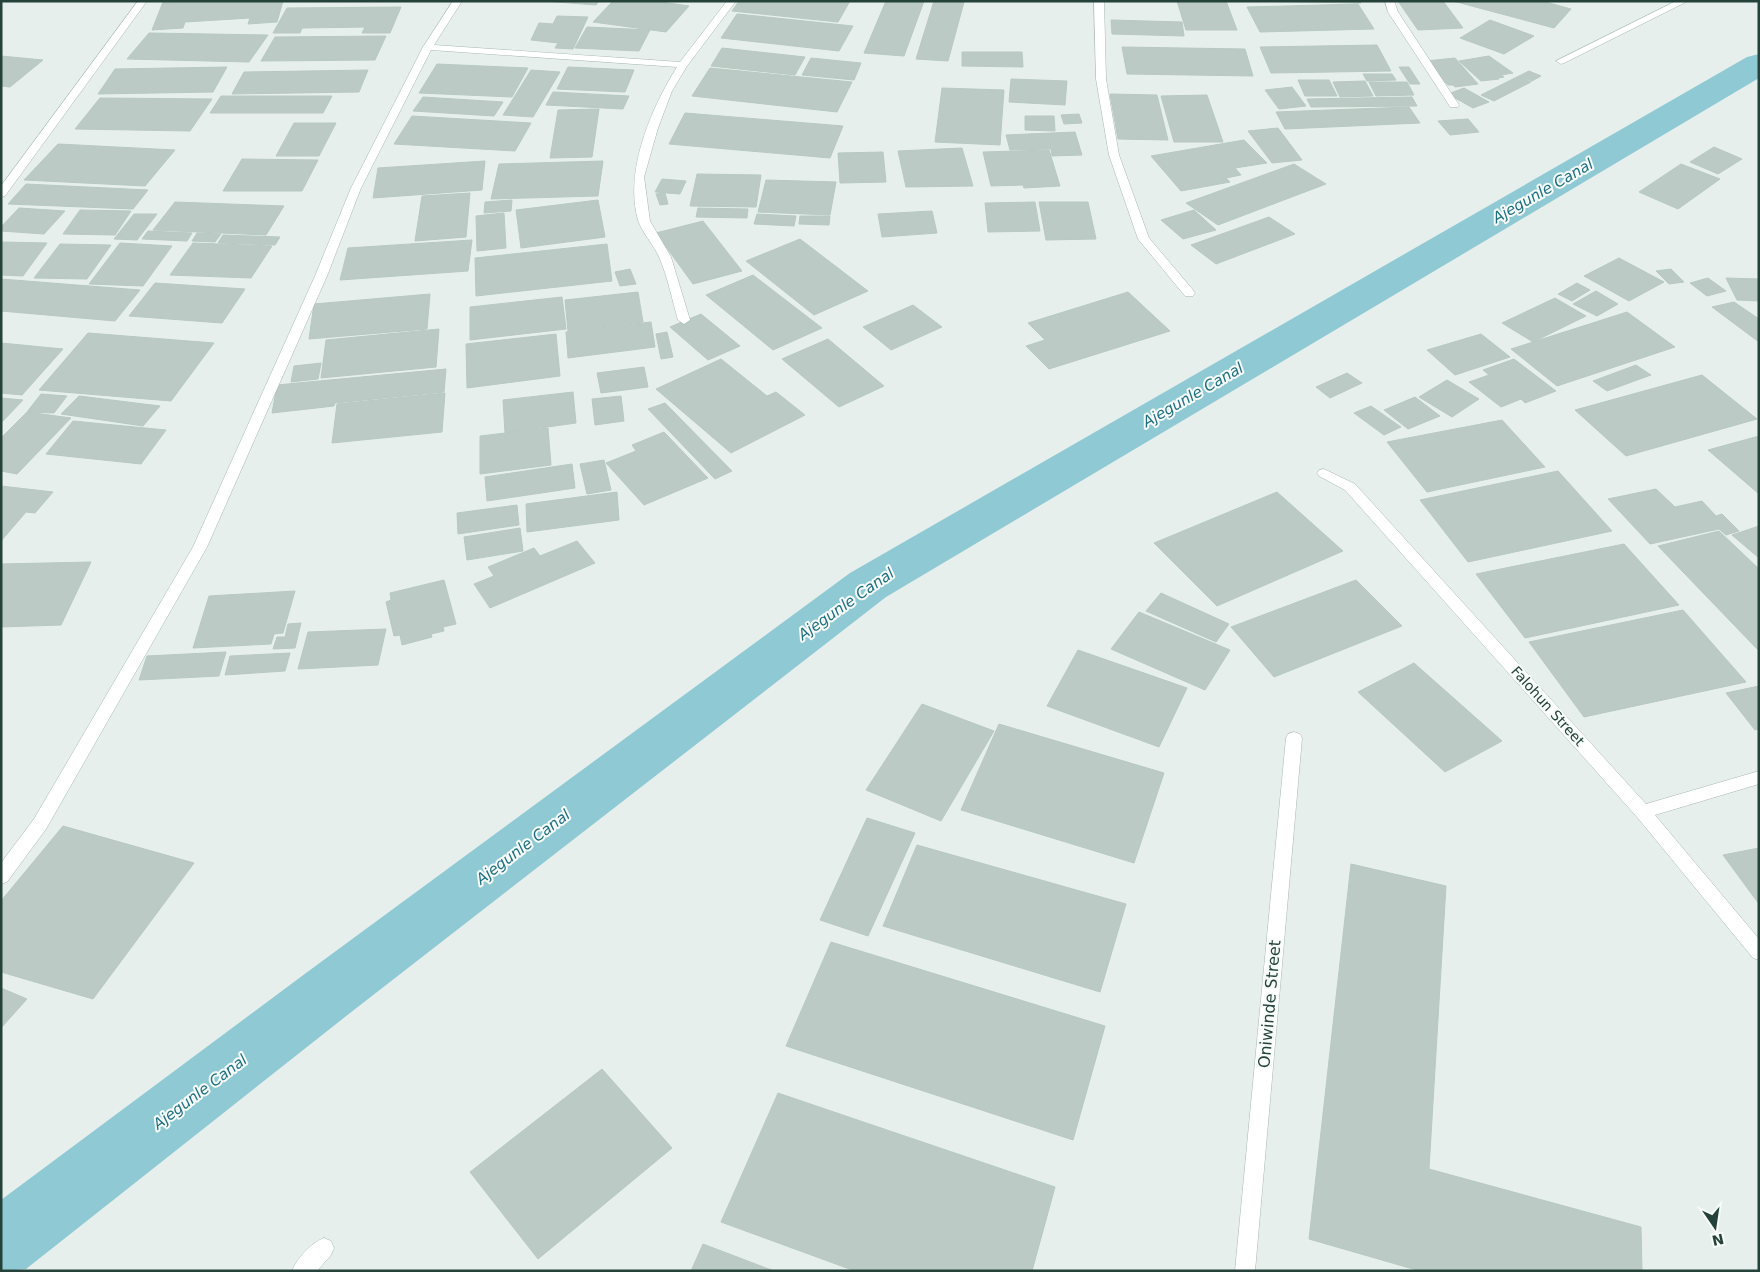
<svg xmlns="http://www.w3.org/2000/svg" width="1760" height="1272" font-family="'DejaVu Sans',sans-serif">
<rect width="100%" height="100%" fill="#e6efeb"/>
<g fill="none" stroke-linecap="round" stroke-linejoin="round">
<polygon fill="#8ec9d4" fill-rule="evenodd" points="1759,54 1759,78 886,597 350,1013 26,1269 1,1271 1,1200 306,973 850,573 1747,57"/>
</g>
<g fill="#bbcac4" stroke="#b8c9c2">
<polygon points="283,1 277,22 248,24 250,18 185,22 183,28 152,30 163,2"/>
<polygon points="544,1 599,1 596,5"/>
<polygon points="613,1 655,1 689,6 666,32 593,22"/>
<polygon points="739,1 850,1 838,22 732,11"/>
<polygon points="886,1 924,1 904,56 864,53"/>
<polygon points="934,1 964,2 948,61 916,59"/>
<polygon points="1177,1 1226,1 1237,30 1186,30"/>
<polygon points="1246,1 1360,1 1361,3"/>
<polygon points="1398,1 1443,1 1463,28 1418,30"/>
<polygon points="1453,1 1542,1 1571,9 1554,28"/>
<polygon points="1358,4 1374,29 1260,32 1247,7"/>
<polygon points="401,7 390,33 362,33 365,27 302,28 300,33 273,33 287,8"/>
<polygon points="737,14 853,26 839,51 721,38"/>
<polygon points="557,16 588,17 573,49 555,48 558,43 531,40 539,23 553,24"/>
<polygon points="1111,20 1182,22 1184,36 1112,34"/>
<polygon points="1490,20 1534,36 1504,54 1460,38"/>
<polygon points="587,27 650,30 639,51 575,48"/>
<polygon points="149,33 268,35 249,62 127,59"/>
<polygon points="386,36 375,60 261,61 275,37"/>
<polygon points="1377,45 1391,71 1271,73 1260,47"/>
<polygon points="1122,47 1245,49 1253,76 1127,74"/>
<polygon points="722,48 805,57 795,75 711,66"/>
<polygon points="962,52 1022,52 1023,67 962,66"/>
<polygon points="1,56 43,60 10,87 1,86"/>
<polygon points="1489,56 1513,73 1501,75 1504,77 1498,78 1499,79 1481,81 1459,61"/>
<polygon points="811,58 861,63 854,80 802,75"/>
<polygon points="1455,58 1478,84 1455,87 1453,85 1448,85 1426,61"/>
<polygon points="437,64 528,68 512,97 419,93"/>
<polygon points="227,67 213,92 98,94 115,69"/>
<polygon points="568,67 634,70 625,92 557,89"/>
<polygon points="1399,67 1409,67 1420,84 1410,84"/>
<polygon points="710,68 852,82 837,112 692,96"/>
<polygon points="368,70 359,92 232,94 244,72"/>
<polygon points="531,70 560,72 533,117 503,115"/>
<polygon points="1529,71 1541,76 1532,81 1519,76"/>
<polygon points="1363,74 1392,74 1396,80 1367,81"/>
<polygon points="1519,76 1531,82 1494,101 1481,95"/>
<polygon points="1011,79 1067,81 1065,105 1009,102"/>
<polygon points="1298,80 1329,80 1337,96 1305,96"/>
<polygon points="1365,81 1373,96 1340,97 1333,82"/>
<polygon points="1369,82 1407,82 1414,95 1376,96"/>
<polygon points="1292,87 1306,106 1279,109 1265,90"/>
<polygon points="942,88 1004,90 1000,145 935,142"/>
<polygon points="1464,88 1489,102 1473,108 1448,94"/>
<polygon points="553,92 629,96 623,109 546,105"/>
<polygon points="1110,94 1157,95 1168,140 1118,139"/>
<polygon points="1207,95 1223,142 1174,142 1161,96"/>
<polygon points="221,96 332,96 323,113 210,113"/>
<polygon points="423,97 503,102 494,116 413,111"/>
<polygon points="1412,97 1417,106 1311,107 1307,99"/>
<polygon points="100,98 212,99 190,131 75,129"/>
<polygon points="1409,107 1420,123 1285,129 1276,112"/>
<polygon points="599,109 592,157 550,158 558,110"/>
<polygon points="685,113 843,126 830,158 669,144"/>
<polygon points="1079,114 1082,123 1064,124 1061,115"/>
<polygon points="412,116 531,123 515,151 394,144"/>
<polygon points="1025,116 1054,116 1055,131 1025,130"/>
<polygon points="1468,119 1479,132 1450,135 1438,121"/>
<polygon points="294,123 336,123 319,156 276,156"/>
<polygon points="1278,128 1302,160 1272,163 1248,131"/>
<polygon points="1075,132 1082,155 1052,156 1051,149 1010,150 1006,135"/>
<polygon points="1244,140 1267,163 1235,168 1241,175 1226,178 1230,182 1181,191 1151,156"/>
<polygon points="58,144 175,150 145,186 24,180"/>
<polygon points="1714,147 1742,159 1718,174 1690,162"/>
<polygon points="962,148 973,186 906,187 898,151"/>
<polygon points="1049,150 1060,186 1024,188 1023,185 991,186 983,152"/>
<polygon points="883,152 886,182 840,183 838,153"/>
<polygon points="242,159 318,160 302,191 223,191"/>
<polygon points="485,161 482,190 373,198 378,168"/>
<polygon points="603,161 598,196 491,199 499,164"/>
<polygon points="1294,164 1326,184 1218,225 1186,203"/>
<polygon points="1681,164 1720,179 1678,209 1639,192"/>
<polygon points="697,174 761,175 756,207 690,206"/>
<polygon points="662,179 686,181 680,194 655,192"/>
<polygon points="766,180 836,182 830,215 758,212"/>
<polygon points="26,184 148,190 133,209 8,204"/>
<polygon points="470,193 466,237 415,241 422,196"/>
<polygon points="665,193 668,204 660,205 656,194"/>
<polygon points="512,200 511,211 484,213 485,202"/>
<polygon points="598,200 605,237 521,248 516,210"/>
<polygon points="175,202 284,206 266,235 153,230"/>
<polygon points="1035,202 1040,231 988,232 985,203"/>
<polygon points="1039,202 1088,202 1096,239 1046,240"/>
<polygon points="19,208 65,211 44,234 1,231 1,227"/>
<polygon points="698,208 748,209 747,218 696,217"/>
<polygon points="80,210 131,211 115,235 63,234"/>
<polygon points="1194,210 1216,230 1183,239 1161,220"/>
<polygon points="932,211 937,233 882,237 878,214"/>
<polygon points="504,213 506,248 477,251 476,216"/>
<polygon points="134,214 157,214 137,240 114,239"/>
<polygon points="757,214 796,216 794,226 754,224"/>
<polygon points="800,216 830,216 829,225 799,224"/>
<polygon points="1269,217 1295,234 1216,264 1191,245"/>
<polygon points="703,221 742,271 693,284 656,233"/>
<polygon points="148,231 192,233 187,241 142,239"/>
<polygon points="197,233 221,234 215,242 192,241"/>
<polygon points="223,235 280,237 275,245 218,243"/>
<polygon points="800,239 868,291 814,315 746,261"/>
<polygon points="472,240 468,271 340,280 348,248"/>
<polygon points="1,242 47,243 23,276 1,275"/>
<polygon points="120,243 172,246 143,286 89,284"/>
<polygon points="193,243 272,246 251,278 170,275"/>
<polygon points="60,244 111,245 87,279 34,278"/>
<polygon points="607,244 612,281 476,296 475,258"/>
<polygon points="1619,258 1664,282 1629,301 1584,276"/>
<polygon points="630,269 636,284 620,286 615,272"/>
<polygon points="1671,269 1684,282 1669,284 1656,271"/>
<polygon points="753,275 822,328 773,350 706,295"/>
<polygon points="1708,278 1726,291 1707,296 1690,283"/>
<polygon points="1726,278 1759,279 1759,301 1737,300"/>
<polygon points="1,279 140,290 115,321 1,311"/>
<polygon points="155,283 245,289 222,323 129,316"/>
<polygon points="1577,283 1590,290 1572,301 1558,294"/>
<polygon points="1596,291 1618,304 1597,316 1573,304"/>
<polygon points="638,292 643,322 568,331 565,300"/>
<polygon points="1128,292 1170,331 1049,369 1026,346 1045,340 1028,323"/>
<polygon points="430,294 427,329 309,339 314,304"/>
<polygon points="562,297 566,329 470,340 470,307"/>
<polygon points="1555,298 1586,316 1533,342 1502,323"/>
<polygon points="1734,302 1759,319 1759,342 1712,307"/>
<polygon points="913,305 942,327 891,350 863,327"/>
<polygon points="1627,312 1675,347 1557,386 1511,349"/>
<polygon points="701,314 740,346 708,360 670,327"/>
<polygon points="651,322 655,347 568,358 566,332"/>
<polygon points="439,329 436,367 321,378 326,340"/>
<polygon points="667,332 673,357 661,359 656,334"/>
<polygon points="88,333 214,343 171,401 39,390"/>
<polygon points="556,334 560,376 467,388 466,344"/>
<polygon points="1481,334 1510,357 1455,375 1427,350"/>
<polygon points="828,339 884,386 839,407 782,359"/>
<polygon points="1,343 63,349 22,395 1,393"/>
<polygon points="721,359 767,396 776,392 805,415 731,453 656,389"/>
<polygon points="1514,359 1556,391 1525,403 1521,399 1501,407 1469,382 1489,375 1483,370"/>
<polygon points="321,363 318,379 291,382 294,366"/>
<polygon points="1636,365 1651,375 1607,391 1593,381"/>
<polygon points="644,367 648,387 601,393 597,373"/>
<polygon points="446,369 444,392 335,403 334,406 272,413 277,385"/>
<polygon points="1347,373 1362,383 1330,398 1316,387"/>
<polygon points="1702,375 1757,419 1626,456 1575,410"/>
<polygon points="1447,380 1479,399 1452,417 1419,397"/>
<polygon points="573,392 576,423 505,433 503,400"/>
<polygon points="445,393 442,432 332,443 337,404"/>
<polygon points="41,394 67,396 54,413 27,412"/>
<polygon points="79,396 160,406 143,426 61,414"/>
<polygon points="621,396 624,421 595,425 592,399"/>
<polygon points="1415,397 1440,416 1408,429 1384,410"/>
<polygon points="1,398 23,400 1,423"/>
<polygon points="665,403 732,471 715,479 648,409"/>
<polygon points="1371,406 1401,427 1384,435 1354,413"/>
<polygon points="27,412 71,418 17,474 1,471 1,438"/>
<polygon points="1502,420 1545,467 1427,492 1387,442"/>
<polygon points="73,421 166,430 141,464 46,454"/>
<polygon points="548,428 551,465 480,474 480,436"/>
<polygon points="664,432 708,478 644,505 606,463 636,451 632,445"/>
<polygon points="1759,436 1759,494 1708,450"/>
<polygon points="604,460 611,490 587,494 580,464"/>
<polygon points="572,464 575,488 487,501 485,477"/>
<polygon points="1558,471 1612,531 1468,562 1420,500"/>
<polygon points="1,486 53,492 35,513 26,512 1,541"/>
<polygon points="1656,489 1675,507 1702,501 1716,516 1722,514 1739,531 1726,535 1719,529 1650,544 1608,499"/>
<polygon points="617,492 619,520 527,532 526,504"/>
<polygon points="1277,492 1343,551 1217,606 1154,543"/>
<polygon points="517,505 519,525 458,534 457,513"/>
<polygon points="1759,526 1759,558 1732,535"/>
<polygon points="520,528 523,551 467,560 464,537"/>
<polygon points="1719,531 1759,569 1759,651 1658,546"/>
<polygon points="577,541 595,563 490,608 474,584 494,576 488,567 534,548 540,556"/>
<polygon points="1624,544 1679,605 1525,638 1476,574"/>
<polygon points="91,562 61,625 1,627 1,564"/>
<polygon points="444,580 456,624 443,627 444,631 431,634 432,637 402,645 400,635 394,636 386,602 391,600 390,593"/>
<polygon points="1356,580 1402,626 1274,677 1231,627"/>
<polygon points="295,591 283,633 274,634 271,644 193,648 209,596"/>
<polygon points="1161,593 1229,624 1216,642 1146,611"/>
<polygon points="1683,610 1746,682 1584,717 1529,642"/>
<polygon points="1139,612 1230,650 1205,690 1111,649"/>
<polygon points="301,623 295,648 273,649 277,637 285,637 288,624"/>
<polygon points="386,629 378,665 298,669 308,632"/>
<polygon points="1078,650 1187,688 1159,747 1047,706"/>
<polygon points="226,652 219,676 139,680 147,656"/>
<polygon points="290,653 285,671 225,675 230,656"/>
<polygon points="1414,663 1502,741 1445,772 1358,692"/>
<polygon points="1759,686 1759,729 1755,730 1726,693"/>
<polygon points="922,704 994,731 941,821 866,790"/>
<polygon points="999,724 1164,773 1134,863 961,810"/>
<polygon points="867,818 915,833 868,936 820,920"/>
<polygon points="63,826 194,863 93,999 1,972 1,901"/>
<polygon points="917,845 1126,904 1100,992 883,926"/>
<polygon points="1759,848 1759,904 1723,855"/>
<polygon points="1351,864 1446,886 1429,1169 1641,1227 1642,1271 1420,1271 1309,1239"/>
<polygon points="831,942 1105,1026 1073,1140 786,1046"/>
<polygon points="1,988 27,999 1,1028"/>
<polygon points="602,1069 672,1148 538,1259 470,1172"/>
<polygon points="778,1093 1055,1187 1032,1271 855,1271 721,1222"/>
<polygon points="703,1244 774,1271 691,1271"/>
</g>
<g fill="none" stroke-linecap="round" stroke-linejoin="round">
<defs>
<g id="minor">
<polygon points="138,1 147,1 5,196 1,197 1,186"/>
<path d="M453,1H462L434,45L680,62L727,1H736L687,66L672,91L658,128L644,177L650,221L671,257L690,320L684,324L678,320C672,300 668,277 659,257C654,245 642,233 638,220C624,172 651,108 677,67L431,50L361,188L327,276L207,547L46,829L7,882L1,884V863L34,819L193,547L315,276L351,188L423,47Z"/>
<polygon points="1094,1 1104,1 1106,79 1119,155 1149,238 1193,290 1195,293 1193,296 1185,296 1138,239 1109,155 1096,79"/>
<polygon points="1385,1 1394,1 1398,12 1459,105 1458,107 1450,107 1449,105 1388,12"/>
<polygon points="1676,1 1688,1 1564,63 1561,64 1556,61"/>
<polygon points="1324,469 1355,484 1646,804 1759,771 1759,784 1655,815 1759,939 1759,960 1753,958 1637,817 1345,490 1319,476 1317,473 1319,470"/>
<polygon points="1294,732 1300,734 1302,738 1255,1271 1235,1271 1286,738 1288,734"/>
<path d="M324,1238L331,1241L334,1248L331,1255L317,1271H292C297,1258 311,1243 324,1238Z"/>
</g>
</defs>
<use href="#minor" stroke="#a8b8b2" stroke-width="1"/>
<use href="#minor" fill="#fff" fill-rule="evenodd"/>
</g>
<g text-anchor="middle" stroke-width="4" stroke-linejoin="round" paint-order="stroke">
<g font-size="14" fill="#24423a" stroke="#f7fbf9">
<text transform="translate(1548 706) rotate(48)" y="5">Falohun Street</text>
</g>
<g font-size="15" font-style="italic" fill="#1c6f80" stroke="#f7fbf9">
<text transform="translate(1543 191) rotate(-30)" y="5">Ajegunle Canal</text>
<text transform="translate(1193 395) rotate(-30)" y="5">Ajegunle Canal</text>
<text transform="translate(846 604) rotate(-35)" y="5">Ajegunle Canal</text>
<text transform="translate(523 847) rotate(-37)" y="5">Ajegunle Canal</text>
<text transform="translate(200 1092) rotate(-37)" y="5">Ajegunle Canal</text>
</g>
<g font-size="16" fill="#24423a" stroke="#f7fbf9">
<text transform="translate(1269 1004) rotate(-85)" y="6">Oniwinde Street</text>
</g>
</g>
<rect width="1760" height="1272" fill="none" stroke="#24423a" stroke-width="5"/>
<g transform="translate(1715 1227) rotate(167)" stroke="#f7fbf9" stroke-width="4" paint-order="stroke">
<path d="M0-4L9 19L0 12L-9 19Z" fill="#24423a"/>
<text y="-8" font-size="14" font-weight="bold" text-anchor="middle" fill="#24423a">N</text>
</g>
</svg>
